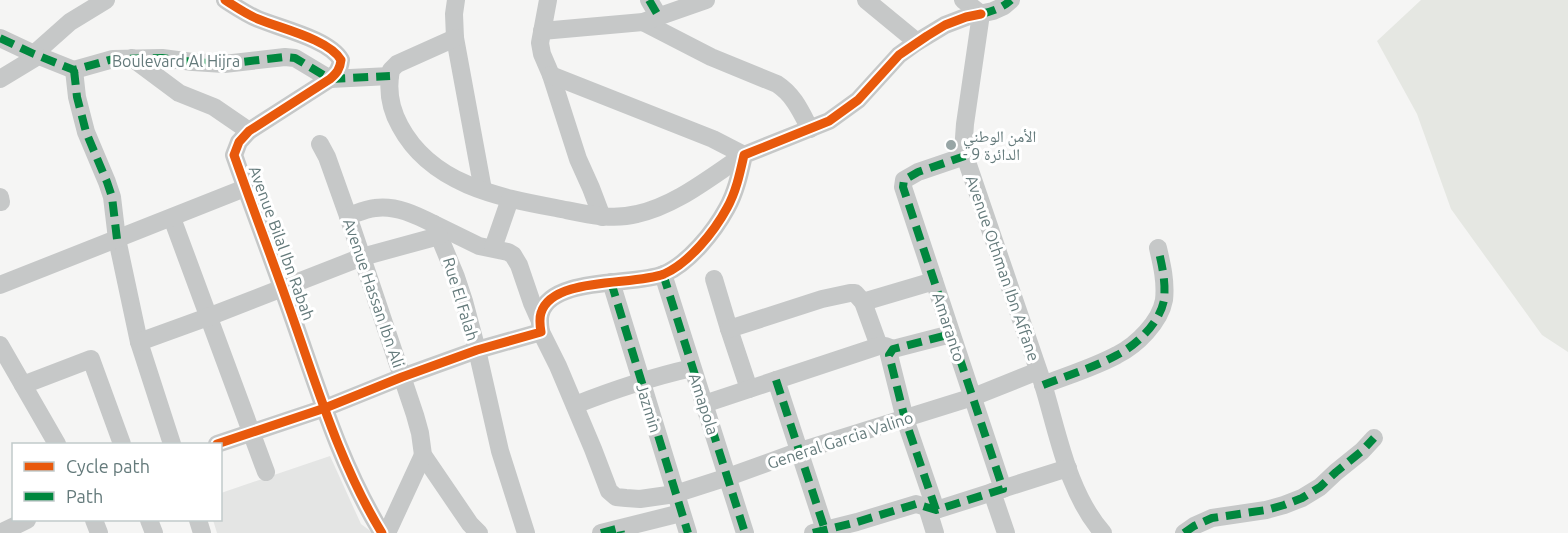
<svg xmlns="http://www.w3.org/2000/svg" width="1568" height="533" font-family="Ubuntu,'Noto Naskh Arabic',sans-serif">
<rect width="100%" height="100%" fill="#f5f5f4"/>
<polygon fill="#e4e5e4" points="330,456 361,524 373,533 217,533 213,520 220,520 221,493"/>
<polygon fill="#e5e7e2" points="1421,0 1568,0 1568,352 1542,335 1451,209 1417,114 1377,41"/>
<g fill="none" stroke-linecap="round" stroke-linejoin="round">
<g stroke="#c6c8c8" stroke-width="18">
<path d="M225,0C236,7 246,14 258,19C279,28 329,39 341,60C340,69 337,73 330,79L249,131L239,142L234,155C254,212 276,269 296,327C320,396 343,470 382,533"/>
<polyline points="456,0 454,14 455,38 483,190"/>
<polyline points="548,0 540,43 542,54 551,75 578,159 591,188 602,217"/>
<polyline points="649,0 659,17"/>
<polyline points="866,0 917,42"/>
<polyline points="963,0 981,14"/>
<path d="M981,14L965,124L964,138L965,156C990,231 1017,306 1042,381C1058,432 1067,492 1103,533"/>
<path d="M643,22L711,57L777,84C794,95 801,112 810,129"/>
<polyline points="542,31 643,22 706,0"/>
<polyline points="0,38 34,54 74,70 113,59 162,58 193,62 224,64 285,57 295,58 330,79 390,76"/>
<path d="M455,38L397,64L391,70C387,90 390,108 400,126C431,184 497,197 556,208C582,213 610,221 637,214C677,205 710,177 744,155"/>
<polyline points="34,54 70,22 106,0"/>
<polyline points="132,58 179,93 214,107 249,131"/>
<polyline points="74,70 77,97 86,132 107,182 112,197 117,239 139,342 172,444"/>
<polyline points="551,75 713,139 744,155"/>
<polyline points="0,79 38,56"/>
<polyline points="320,144 327,157 348,216 415,415 420,433 423,455 470,524 479,533"/>
<polyline points="965,156 918,172 904,180 903,187 1003,489"/>
<polyline points="0,197 1,202"/>
<path d="M348,216C357,213 366,209 375,208C396,205 416,215 434,224L456,277L464,301L477,350L500,451L526,533"/>
<polyline points="172,218 266,472"/>
<polyline points="434,224 479,246 508,252 513,255 519,265 532,303 540,321"/>
<polyline points="493,248 510,199"/>
<polyline points="663,274 745,533"/>
<polyline points="714,279 729,329 749,389"/>
<polyline points="611,282 688,533"/>
<polyline points="0,285 245,188"/>
<polyline points="863,302 934,281"/>
<polyline points="729,329 822,299 850,293 855,293 863,302 879,346"/>
<polyline points="541,332 558,366 593,449 609,491 616,497 626,498 640,499 675,494 728,477 800,451 973,397 1038,371"/>
<polyline points="139,342 208,317 362,257 439,236"/>
<polyline points="0,345 57,444"/>
<polyline points="776,380 826,533"/>
<polyline points="23,385 91,359 122,444"/>
<path d="M1043,385C1066,376 1095,367 1117,355C1137,345 1160,322 1164,300C1166,282 1162,265 1158,248"/>
<polyline points="704,404 879,346 885,346 893,349"/>
<path d="M575,405C613,390 652,377 692,368"/>
<path d="M217,444L325,408L402,377L477,350L541,332C540,326 539,319 541,313C552,276 635,286 664,274C689,263 714,232 727,208C736,192 740,173 744,155L829,121L858,100L899,55L917,42L945,25L966,17L993,11L1004,6L1011,0"/>
<polyline points="992,492 1006,533"/>
<polyline points="927,507 935,533"/>
<polyline points="936,510 905,419 889,355 893,349 951,334"/>
<polyline points="94,520 99,533"/>
<polyline points="149,520 154,533"/>
<polyline points="198,520 202,533"/>
<polyline points="0,533 27,520"/>
<polyline points="387,533 423,455"/>
<polyline points="601,533 681,513"/>
<polyline points="813,533 857,522 916,504 936,510 1068,468"/>
<polyline points="1184,533 1194,526 1212,518 1266,510 1284,505 1302,498 1320,487 1336,472 1362,451 1374,438"/>
</g>
<g stroke="#00873e" stroke-width="8" stroke-dasharray="15 8" stroke-linecap="butt">
<polyline points="649,0 659,17"/>
<path d="M981,14C993,11 1002,8 1011,0"/>
<polyline points="0,38 34,54 74,70 113,59 162,58 193,62 224,64 285,57 295,58 330,79 390,76"/>
<polyline points="74,70 77,97 86,132 107,182 112,197 117,239"/>
<polyline points="663,274 745,533"/>
<polyline points="611,282 688,533"/>
<polyline points="776,380 825,530"/>
<path d="M1043,385C1066,376 1095,367 1117,355C1137,345 1160,322 1164,300C1166,282 1162,265 1158,248"/>
<polyline points="936,510 905,419 889,355 893,349 951,334"/>
<polyline points="601,533 620,528 621,533"/>
<polyline points="813,533 857,522 916,504 936,510 1003,489 903,187 904,180 918,172 965,156"/>
<polyline points="1184,533 1194,526 1212,518 1266,510 1284,505 1302,498 1320,487 1336,472 1362,451 1374,438"/>
</g>
<defs>
<g id="cycleway">
<path d="M225,0C236,7 246,14 258,19C279,28 329,39 341,60C340,69 337,73 330,79L249,131L239,142L234,155C254,212 276,269 296,327C320,396 343,470 382,533"/>
<path d="M217,444L325,408L402,377L477,350L541,332C540,326 539,319 541,313C552,276 635,286 664,274C689,263 714,232 727,208C736,192 740,173 744,155L829,121L858,100L899,55L927,36L945,25L966,17L981,14"/>
</g>
</defs>
<use href="#cycleway" stroke="#fff" stroke-width="13"/>
<use href="#cycleway" stroke="#e8590c" stroke-width="9"/>
</g>
<circle fill="#97a5a5" stroke="#fff" stroke-width="2" cx="951" cy="145" r="6"/>
<g text-anchor="middle" stroke-width="6" stroke-linejoin="round" paint-order="stroke">
<g font-size="16" fill="#647a7b" stroke="#fff">
<text x="176" y="67">Boulevard Al Hijra</text>
<text transform="translate(282 243) rotate(70)" y="6">Avenue Bilal Ibn Rabah</text>
<text transform="translate(1003 268) rotate(71)" y="6">Avenue Othman Ibn Affane</text>
<text transform="translate(374 293) rotate(71)" y="6">Avenue Hassan Ibn Ali</text>
<text transform="translate(461 299) rotate(73)" y="6">Rue El Falah</text>
<text transform="translate(949 327) rotate(72)" y="6">Amaranto</text>
<text transform="translate(704 404) rotate(72)" y="6">Amapola</text>
<text transform="translate(649 408) rotate(73)" y="6">Jazmin</text>
<text transform="translate(840 440) rotate(-18)" y="6">General Garcia Valino</text>
</g>
<g font-size="16" fill="#647a7b" stroke="#fff" text-anchor="start">
<text x="963" y="142">الأمن الوطني<tspan x="963" dy="18">- الدائرة 9</tspan></text>
</g>
</g>
<rect x="12" y="443" width="210" height="78" fill="#ffffff" stroke="#c1caca" stroke-width="1.5"/>
<rect x="24" y="462" width="30" height="9" fill="#e8590c" stroke="#c1caca" stroke-width="1.5"/>
<text x="66" y="473" font-size="18" fill="#647a7b">Cycle path</text>
<rect x="24" y="492" width="30" height="9" fill="#00873e" stroke="#c1caca" stroke-width="1.5"/>
<text x="66" y="503" font-size="18" fill="#647a7b">Path</text>
</svg>
